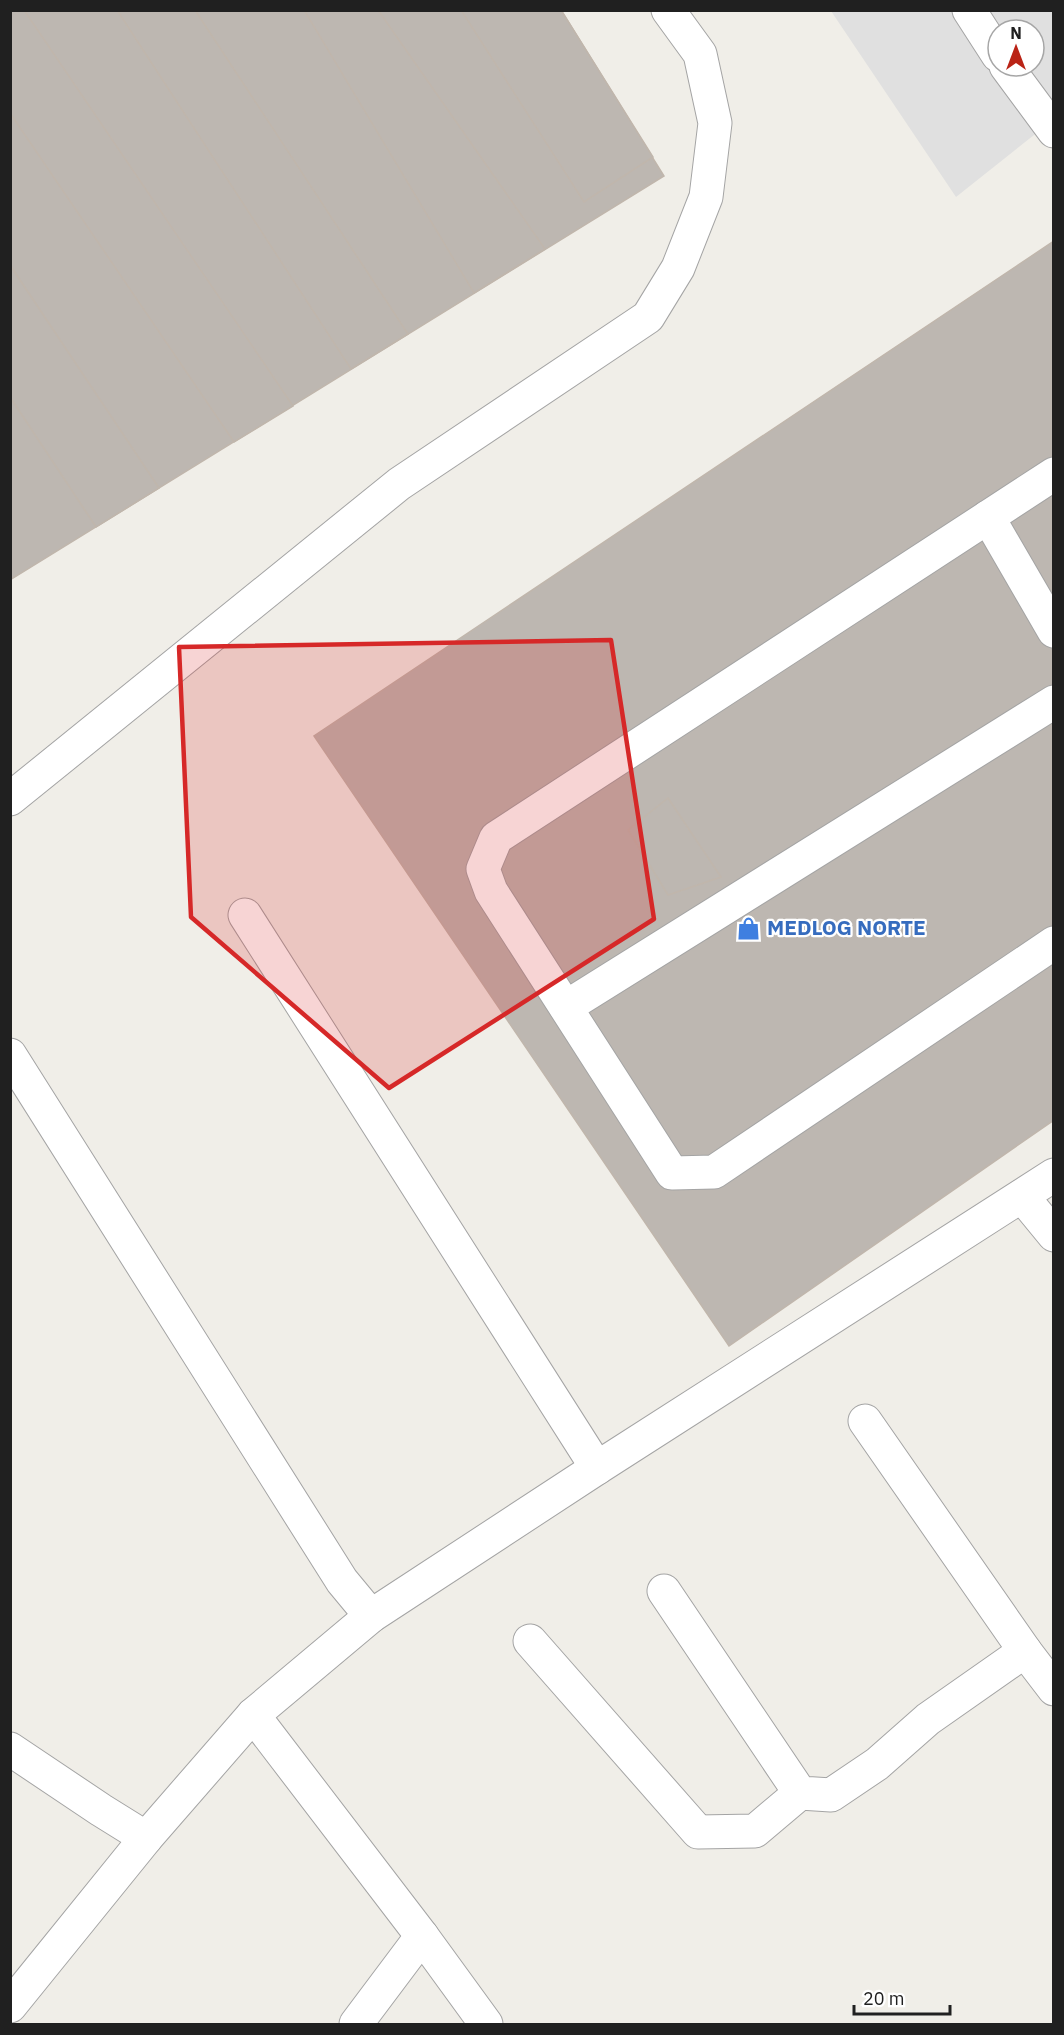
<svg xmlns="http://www.w3.org/2000/svg" width="1064" height="2035" font-family="'IBM Plex Sans',sans-serif">
<rect width="100%" height="100%" fill="#f0eee8"/>
<path fill="#e0e0e0" fill-rule="evenodd" d="M831,11H1053V120L956,197ZM998,30H1034V66H998Z"/>
<g fill="#bdb7b1" stroke="#c0b6ac" stroke-width="1.5">
<polygon points="10,10 561,10 664,176 10,580"/>
<polygon points="10,10 24,10 293,406 234,442 10,113"/>
<polygon points="117,10 195,10 408,334 351,369"/>
<polygon points="304,10 378,10 545,249 474,293"/>
<polygon points="461,10 561,10 653,157 584,202"/>
<polygon points="1054,241 1054,1120 729,1346 314,736"/>
<polygon points="10,265 159,488 96,527 10,397"/>
<polygon points="668,798 721,877 668,895 628,830"/>
</g>
<g fill="none" stroke-linecap="round" stroke-linejoin="round">
<defs>
<g id="minor">
<polyline points="969,10 998,55"/>
<polyline points="1006,66 1054,131"/>
<polyline points="1054,474 496,838 483,869 491,891 672,1173 714,1172 1054,943"/>
<polyline points="988,517 1054,631"/>
<polyline points="10,799 399,484 648,317 678,268 706,197 715,123 700,54 668,10"/>
<polyline points="245,915 597,1468"/>
<polyline points="566,1007 1054,702"/>
<polyline points="10,1055 342,1581 371,1616"/>
<polyline points="1022,1196 1054,1235"/>
<polyline points="865,1421 1025,1651 1054,1689"/>
<polyline points="664,1591 800,1793 831,1795 877,1764 928,1719 1025,1651"/>
<polyline points="530,1641 698,1832 755,1831 800,1793"/>
<polyline points="253,1715 422,1936 486,2024"/>
<polyline points="10,1749 101,1810 146,1838"/>
<polyline points="10,2006 146,1838 253,1715 371,1616 597,1468 1054,1175"/>
<polyline points="356,2024 422,1936"/>
</g>
</defs>
<use href="#minor" stroke="#a4a4a4" stroke-width="35"/>
<use href="#minor" stroke="#fff" stroke-width="33"/>
</g>
<path fill="#d62828" fill-opacity="0.2" stroke="#d62828" stroke-width="4.5" stroke-linejoin="round" d="M611,640L654,919L389,1088L191,917L179,647Z"/>
<defs>
<symbol id="shop-bare" viewBox="-9 -9 18 18"><path d="M-5-2.5h2.3a2.7 3.5 0 0 1 5.4 0H5L5.5 6h-11ZM-1.5-2.5h3a1.5 2.3 0 0 0-3 0Z" fill="#3f7fe0" stroke="#fff" stroke-width="2.5" paint-order="stroke"/></symbol>
</defs>
<g fill-rule="evenodd">
<use href="#shop-bare" x="732" y="912" width="33" height="33"/>
</g>
<g text-anchor="middle" stroke-width="4.5" stroke-linejoin="round" paint-order="stroke">
<g font-size="21" font-weight="bold" fill="#366cbe" stroke="#fff" text-anchor="start">
<text x="767" y="935">MEDLOG NORTE</text>
</g>
</g>
<rect width="1064" height="2035" fill="none" stroke="#202020" stroke-width="24"/>
<g transform="translate(1016 48)"><circle r="28" fill="#ffffff" stroke="#a6a6a6" stroke-width="1.5"/>
<path d="M0-4.5L10 22L0 15L-10 22Z" fill="#ba2316"/>
<text y="-9" font-size="16" font-weight="bold" text-anchor="middle" fill="#202020">N</text>
</g>
<path d="M854 2005v9h96v-9" fill="none" stroke="#202020" stroke-width="3"/>
<text x="863" y="2005" font-size="18" fill="#202020" stroke="#ffffff" stroke-width="4.5" paint-order="stroke">20 m</text>
</svg>
